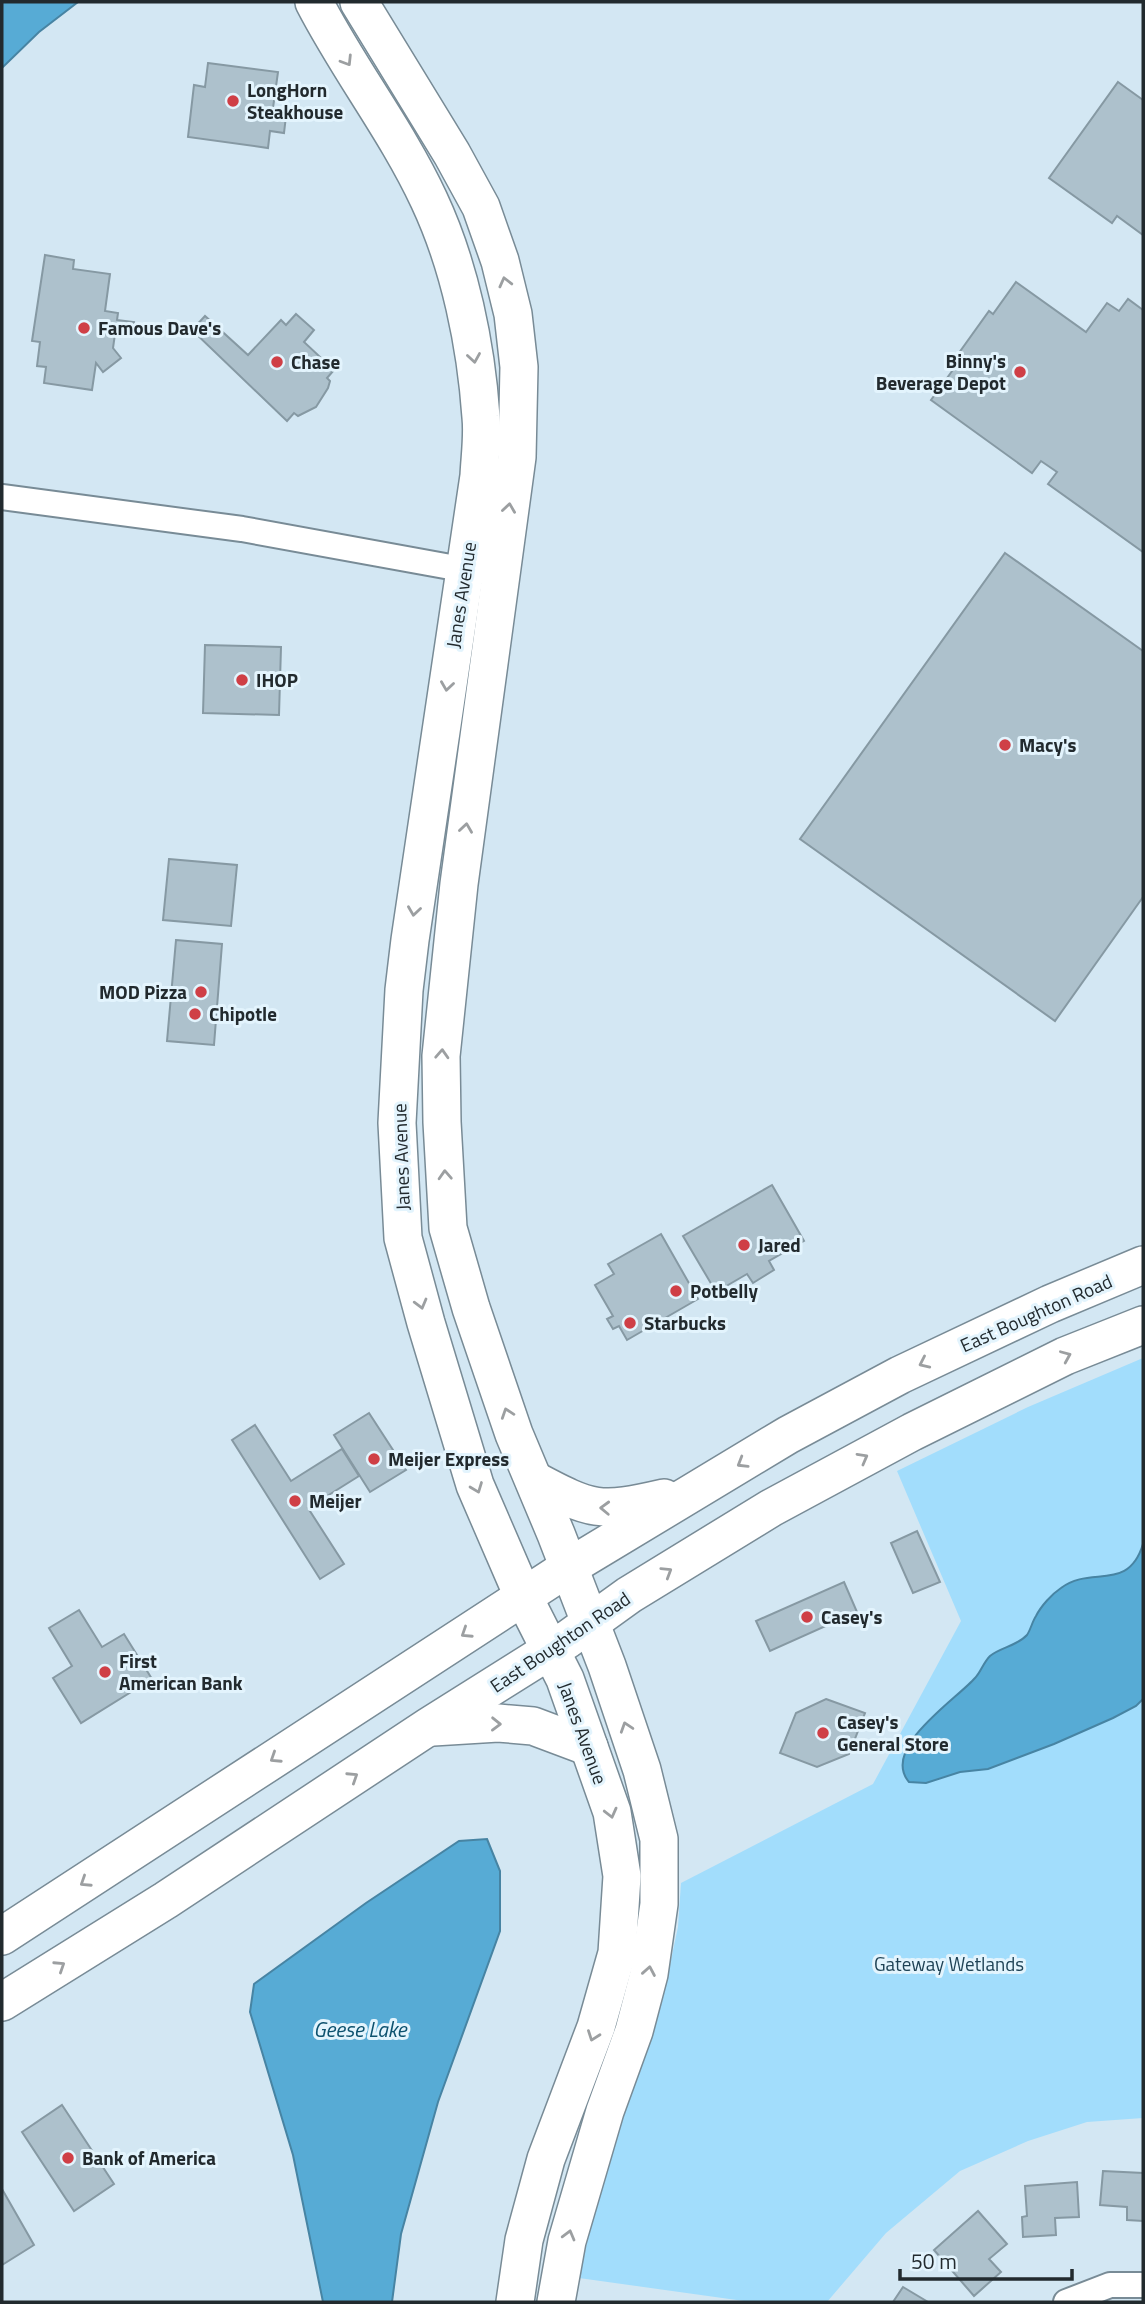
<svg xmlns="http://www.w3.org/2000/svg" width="1145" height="2304" font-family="'Titillium Web',sans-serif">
<rect width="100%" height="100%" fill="#d3e7f3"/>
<polygon fill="#a2ddfc" points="1143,1358 1143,2118 1087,2122 1028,2141 960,2171 886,2233 827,2302 751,2302 579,2278 590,2229 627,2100 662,2002 678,1927 681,1883 873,1784 961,1621 897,1471 1028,1407"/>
<g fill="#57abd5" stroke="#4784a3" stroke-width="2">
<polygon points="2,2 78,2 39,32 2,68"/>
<path d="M1143,1544V1699L1136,1706L1113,1718L1054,1744L988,1769L960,1772L926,1783L909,1782C880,1748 957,1699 975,1678C981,1672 983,1663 990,1656C1001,1647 1017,1646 1027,1635C1031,1629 1032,1622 1036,1616C1041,1606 1052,1594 1061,1588C1091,1565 1128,1593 1143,1544Z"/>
<polygon points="487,1839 500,1871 500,1931 438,2102 401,2234 392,2302 323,2302 293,2155 250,2012 254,1984 366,1903 459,1841"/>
</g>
<g fill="#adc1cc" stroke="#8699a3" stroke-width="2">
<polygon points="208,63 278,72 272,115 286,116 284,133 270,131 268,148 188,137 194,85 205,87"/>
<polygon points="1118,82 1143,100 1143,235 1117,216 1112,223 1049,178"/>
<polygon points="45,255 74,260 73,269 110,274 105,311 118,313 117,320 134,322 132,336 115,334 113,348 121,358 103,372 96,363 92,390 44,383 46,367 37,366 40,342 32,341"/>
<polygon points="1016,282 1086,332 1107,303 1119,311 1128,299 1143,310 1143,552 1048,484 1057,472 1041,461 1032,473 931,400 955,367 951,364 989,311 993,314"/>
<polygon points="296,314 314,330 304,342 334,370 327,378 330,381 328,388 316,407 298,416 294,413 287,421 192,330 205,316 248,355 281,320 286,325"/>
<polygon points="1005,553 1143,651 1143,897 1055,1021 800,839"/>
<polygon points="205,645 281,647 279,715 203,713"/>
<polygon points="169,859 237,865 231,926 163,920"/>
<polygon points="176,940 222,944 214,1045 167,1041"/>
<polygon points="772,1185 804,1241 769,1261 774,1270 753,1283 747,1274 716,1292 683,1236"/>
<polygon points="661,1234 698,1299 627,1340 619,1326 613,1329 607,1319 613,1316 595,1285 614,1274 608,1264"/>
<polygon points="369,1413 406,1470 370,1492 334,1435"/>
<polygon points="255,1425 291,1481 342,1449 359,1476 308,1508 344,1564 320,1579 232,1440"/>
<polygon points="917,1531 940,1582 913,1593 891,1543"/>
<polygon points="844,1582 857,1612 770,1651 756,1621"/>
<polygon points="79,1610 102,1647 124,1634 152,1679 81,1723 53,1678 72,1666 49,1628"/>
<polygon points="826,1699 865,1713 849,1754 817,1767 780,1753 796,1713"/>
<polygon points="62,2105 114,2184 74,2211 22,2132"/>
<polygon points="1103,2171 1143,2173 1143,2221 1127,2220 1127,2207 1100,2205"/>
<polygon points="1077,2182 1079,2217 1055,2218 1056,2235 1023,2237 1022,2217 1027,2216 1025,2186"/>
<polygon points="2,2189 34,2245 2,2265"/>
<polygon points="978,2211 1007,2244 989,2259 1001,2272 974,2296 934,2250"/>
<polygon points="903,2287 928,2302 893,2302"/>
</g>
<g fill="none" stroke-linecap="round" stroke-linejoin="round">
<defs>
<g id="street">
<polyline points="2,497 242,529 478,572"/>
<polyline points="1066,2302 1110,2285 1143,2285"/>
</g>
<g id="secondary">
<path d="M314,2C349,70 397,131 429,200C460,266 476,345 481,417C483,436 480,456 479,476L410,940L404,990L397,1123L403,1238L426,1323L475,1485L523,1596L565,1679L612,1812L622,1876L617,1953L596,2027L546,2159L524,2240L515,2302"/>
<polyline points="359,2 452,154 481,207 500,261 513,314 519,367 517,457 459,884 441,1056 442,1122 448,1228 471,1308 514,1434 556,1534 607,1666 642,1770 659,1839 659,1904 649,1974 634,2031 605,2111 567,2241 556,2302"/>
<path d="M534,1480C592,1511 599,1513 664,1498"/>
<polyline points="433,1727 498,1723 533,1726 589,1747"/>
<polyline points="2,1936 569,1567 788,1435 900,1375 1050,1304 1143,1265"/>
<polyline points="2,2002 166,1900 428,1727 568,1639 629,1595 771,1508 912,1432 1065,1356 1143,1325"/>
</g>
</defs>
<use href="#street" stroke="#788b96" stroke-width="28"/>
<use href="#secondary" stroke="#788b96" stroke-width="40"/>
<use href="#street" stroke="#fff" stroke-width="24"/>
<use href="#secondary" stroke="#fff" stroke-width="37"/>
</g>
<defs><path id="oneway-chevron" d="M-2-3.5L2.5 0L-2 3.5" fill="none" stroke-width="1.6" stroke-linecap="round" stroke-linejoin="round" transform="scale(1.75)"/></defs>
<g stroke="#9c9fa1">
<use href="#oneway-chevron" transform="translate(347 61) rotate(58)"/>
<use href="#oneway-chevron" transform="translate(505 282) rotate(-104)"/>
<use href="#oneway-chevron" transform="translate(474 358) rotate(81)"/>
<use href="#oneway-chevron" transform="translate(509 508) rotate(-82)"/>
<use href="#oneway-chevron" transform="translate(447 686) rotate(98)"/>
<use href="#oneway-chevron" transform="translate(466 828) rotate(-82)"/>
<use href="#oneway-chevron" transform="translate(414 911) rotate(98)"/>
<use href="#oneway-chevron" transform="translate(442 1054) rotate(-87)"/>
<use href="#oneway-chevron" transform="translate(445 1175) rotate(-93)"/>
<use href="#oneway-chevron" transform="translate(421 1304) rotate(75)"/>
<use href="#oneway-chevron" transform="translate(1066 1356) rotate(-23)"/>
<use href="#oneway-chevron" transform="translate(924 1363) rotate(155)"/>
<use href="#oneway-chevron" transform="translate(507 1413) rotate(-109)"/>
<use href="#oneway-chevron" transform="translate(863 1458) rotate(-29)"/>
<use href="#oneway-chevron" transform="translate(742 1463) rotate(149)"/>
<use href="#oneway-chevron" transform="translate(477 1488) rotate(69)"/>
<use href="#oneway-chevron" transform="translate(605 1508) rotate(-178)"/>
<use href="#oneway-chevron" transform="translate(667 1572) rotate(-32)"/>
<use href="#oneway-chevron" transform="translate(466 1633) rotate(147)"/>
<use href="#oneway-chevron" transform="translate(496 1724) rotate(1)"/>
<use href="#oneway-chevron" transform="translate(626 1727) rotate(-108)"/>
<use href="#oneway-chevron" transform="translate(275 1758) rotate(147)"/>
<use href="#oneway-chevron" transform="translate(353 1777) rotate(-33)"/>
<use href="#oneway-chevron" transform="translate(611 1813) rotate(76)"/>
<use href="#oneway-chevron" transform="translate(85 1882) rotate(147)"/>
<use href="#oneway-chevron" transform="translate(60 1966) rotate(-33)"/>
<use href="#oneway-chevron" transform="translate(649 1971) rotate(-80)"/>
<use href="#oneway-chevron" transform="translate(593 2036) rotate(110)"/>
<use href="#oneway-chevron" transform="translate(569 2235) rotate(-75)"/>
</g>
<g fill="#cf3f46" stroke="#e3f4fd" stroke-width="2.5">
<circle cx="233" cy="101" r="7"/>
<circle cx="84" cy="328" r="7"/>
<circle cx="277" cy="362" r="7"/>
<circle cx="1020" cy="372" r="7"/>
<circle cx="242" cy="680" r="7"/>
<circle cx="1005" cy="745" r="7"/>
<circle cx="201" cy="992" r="7"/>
<circle cx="195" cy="1014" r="7"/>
<circle cx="744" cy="1245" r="7"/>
<circle cx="676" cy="1291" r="7"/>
<circle cx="630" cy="1323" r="7"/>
<circle cx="374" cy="1459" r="7"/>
<circle cx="295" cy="1501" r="7"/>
<circle cx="807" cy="1617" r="7"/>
<circle cx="105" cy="1672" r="7"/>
<circle cx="823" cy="1733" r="7"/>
<circle cx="68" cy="2158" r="7"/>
</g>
<g text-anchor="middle" stroke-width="6" stroke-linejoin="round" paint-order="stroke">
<g font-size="19" font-weight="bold" fill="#222a2e" stroke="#e3f4fd" text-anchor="start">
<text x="247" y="97">LongHorn<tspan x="247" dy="22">Steakhouse</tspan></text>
<text x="98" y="335">Famous Dave's</text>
<text x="1006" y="368" text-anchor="end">Binny's<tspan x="1006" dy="22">Beverage Depot</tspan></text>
<text x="291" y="369">Chase</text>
<text x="256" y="687">IHOP</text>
<text x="1019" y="752">Macy's</text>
<text x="187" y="999" text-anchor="end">MOD Pizza</text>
<text x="209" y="1021">Chipotle</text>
<text x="758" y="1252">Jared</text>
<text x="690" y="1298">Potbelly</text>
<text x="644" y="1330">Starbucks</text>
<text x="388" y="1466">Meijer Express</text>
<text x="309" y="1508">Meijer</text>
<text x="821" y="1624">Casey's</text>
<text x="119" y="1668">First<tspan x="119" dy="22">American Bank</tspan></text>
<text x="837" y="1729">Casey's<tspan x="837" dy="22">General Store</tspan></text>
<text x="82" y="2165">Bank of America</text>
</g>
<g font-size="19" fill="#222a2e" stroke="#e3f4fd">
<text transform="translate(461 595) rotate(-81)" y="7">Janes Avenue</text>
<text transform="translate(401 1157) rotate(-92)" y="7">Janes Avenue</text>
<text transform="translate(1036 1313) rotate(-24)" y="7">East Boughton Road</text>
<text transform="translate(560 1642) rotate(-34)" y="7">East Boughton Road</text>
<text transform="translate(583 1733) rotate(70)" y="7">Janes Avenue</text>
</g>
<g font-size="19" fill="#1e4255" stroke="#e3f4fd">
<text x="949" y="1971">Gateway Wetlands</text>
</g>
<g font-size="21" font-style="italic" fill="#0c516e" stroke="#e3f4fd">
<text x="360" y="2037">Geese Lake</text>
</g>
</g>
<rect width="1145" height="2304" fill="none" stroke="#222a2e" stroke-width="7"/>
<path d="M900 2269v10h172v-10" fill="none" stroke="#222a2e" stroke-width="3.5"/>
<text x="911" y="2269" font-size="21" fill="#222a2e" stroke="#e3f4fd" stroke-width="5" paint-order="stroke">50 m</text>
</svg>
